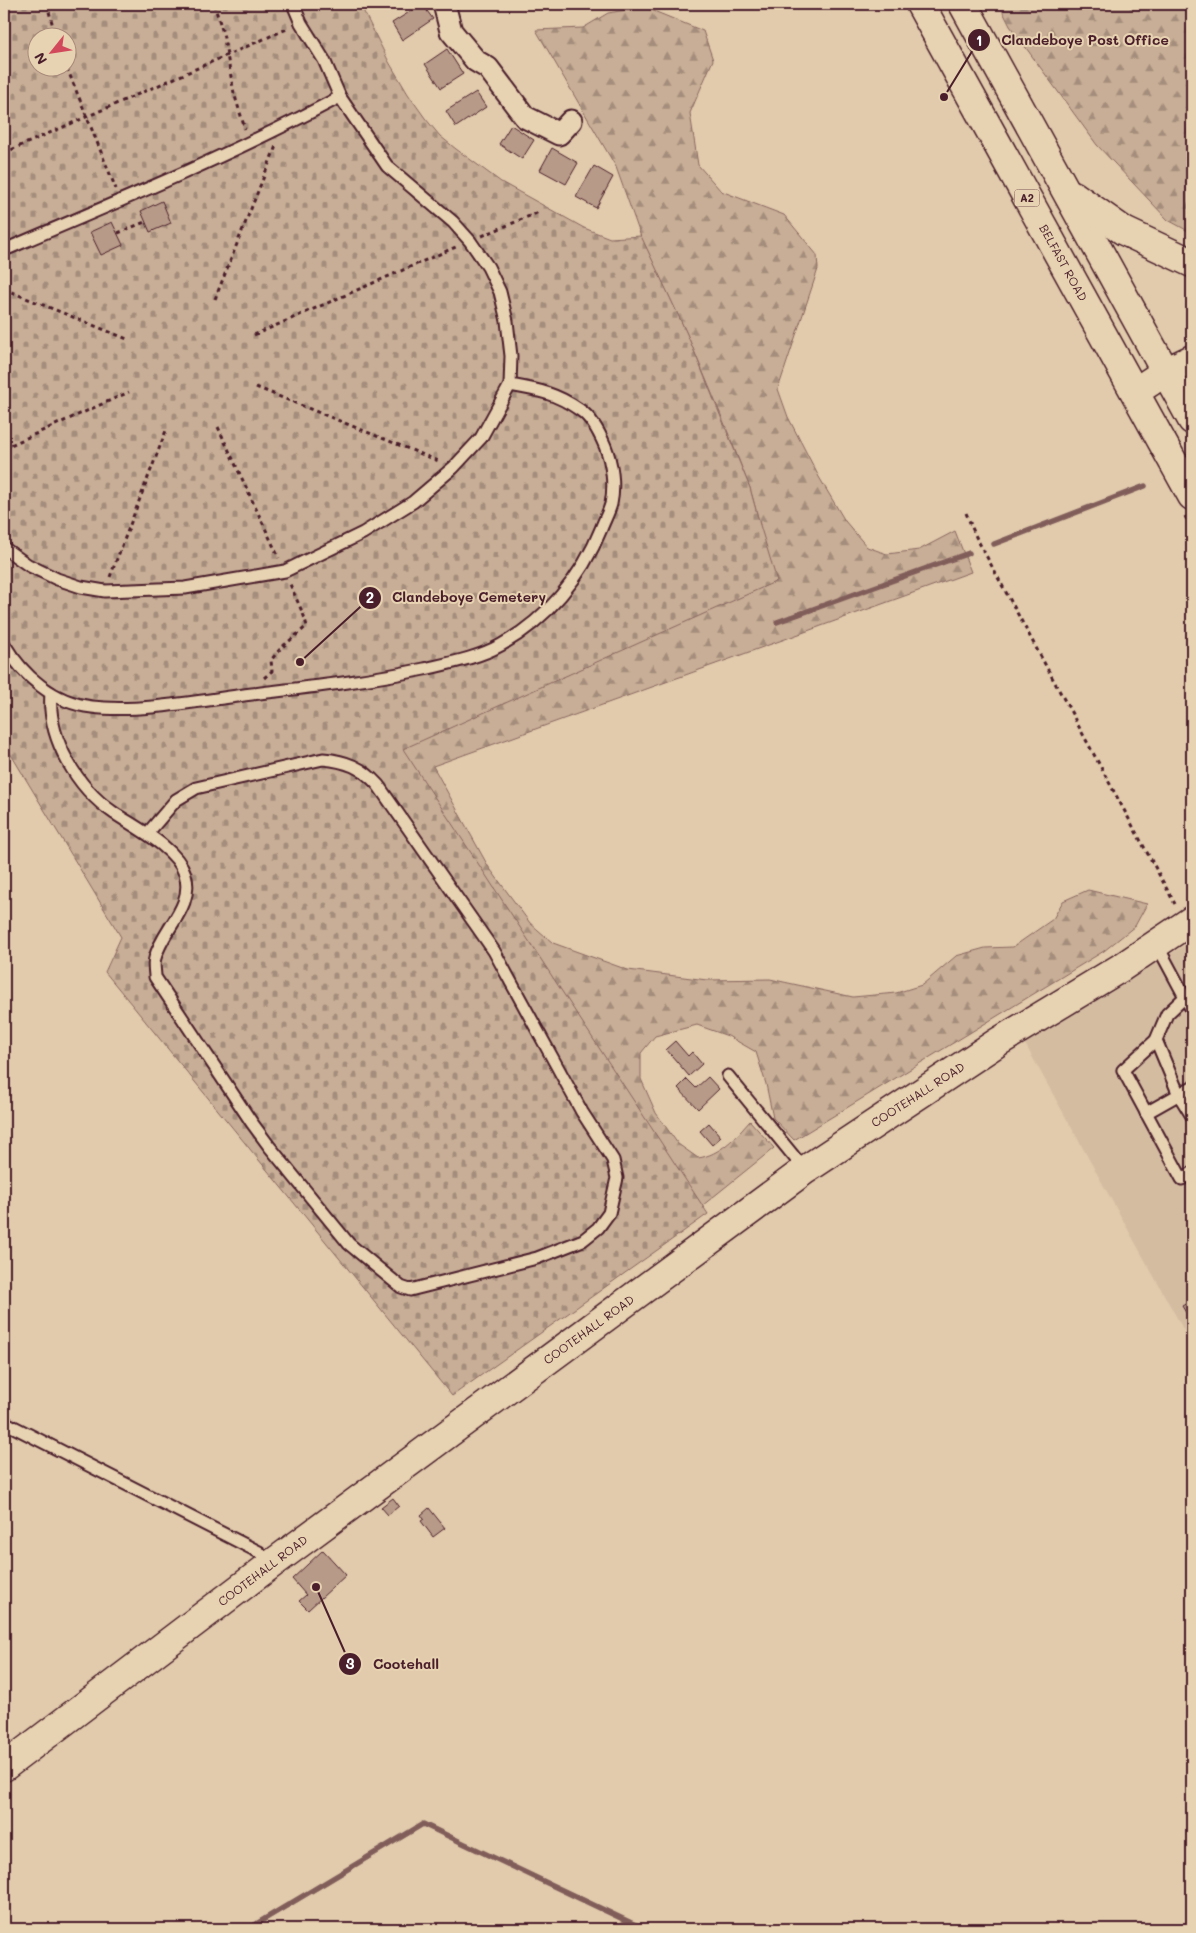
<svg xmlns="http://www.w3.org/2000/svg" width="1196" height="1933" font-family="Mali,sans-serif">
<defs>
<pattern id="forest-firs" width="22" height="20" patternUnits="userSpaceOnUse" patternTransform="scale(1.25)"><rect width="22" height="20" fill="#c8ae96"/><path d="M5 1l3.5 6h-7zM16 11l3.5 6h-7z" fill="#a48d7b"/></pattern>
<pattern id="cemetery-stones" width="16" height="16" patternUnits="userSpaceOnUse" patternTransform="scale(1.25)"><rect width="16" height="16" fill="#c8ae96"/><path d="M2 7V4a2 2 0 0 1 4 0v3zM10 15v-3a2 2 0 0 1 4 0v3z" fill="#a48d7b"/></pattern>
</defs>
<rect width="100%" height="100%" fill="#e1cbac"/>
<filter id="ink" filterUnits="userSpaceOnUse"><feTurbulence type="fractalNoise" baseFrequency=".02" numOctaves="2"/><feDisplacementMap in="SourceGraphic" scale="10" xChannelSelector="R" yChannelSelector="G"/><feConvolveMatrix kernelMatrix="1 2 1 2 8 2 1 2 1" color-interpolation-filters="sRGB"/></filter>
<g filter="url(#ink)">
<polygon fill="#d4bca1" points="1192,941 1192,1345 1024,1042"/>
<g fill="url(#forest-firs)" stroke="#896660">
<polygon points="999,4 1192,4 1192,233 1168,220 1097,145 1010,26"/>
<path d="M644,7L703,31L713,60L690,113L698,165L721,191L784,215L817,255L818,269L778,389L788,417L819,477L845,521L867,547L887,554L919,550L955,531L971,572L433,766L488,866L530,923L553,943L628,970L707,980L770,979L853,997L896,993L922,985L956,956L985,948L1013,947L1053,919L1063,901L1088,890L1147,904L1135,926L1104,951L794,1140L773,1118L766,1084L756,1052L728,1036L697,1025L655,1036L641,1053V1079L656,1113L678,1144L698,1158C720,1155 736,1137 750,1121L774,1148L677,1226L91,720L760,525L750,488L723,420L687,334L641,237L616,167L536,30L583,28L608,13Z"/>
</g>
<path fill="url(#cemetery-stones)" stroke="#896660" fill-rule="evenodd" d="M4,4H360L389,62L408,94L425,118L440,136L456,149L501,182L584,228L610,238L641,236L687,334L750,488L760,525L777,581L403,749L708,1214L452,1396L105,972L121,937L4,743ZM38,38H68V68H38Z"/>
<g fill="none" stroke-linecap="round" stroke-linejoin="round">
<g stroke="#815d5a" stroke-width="5.5">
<polyline points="994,544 1145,486"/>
<polyline points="777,622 969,553"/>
<polyline points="248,1929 423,1824 644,1929"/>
</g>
</g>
<g fill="#b79a88" stroke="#4a1f2b">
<polygon points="422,4 433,19 402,40 392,23"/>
<polygon points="447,49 463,74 441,88 425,64"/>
<polygon points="476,92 486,107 456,127 446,111"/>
<polygon points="511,125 534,140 522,159 499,144"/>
<polygon points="552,148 578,163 566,184 540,170"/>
<polygon points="594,166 613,177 596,208 576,197"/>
<polygon points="162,201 171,223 150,232 141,211"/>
<polygon points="112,222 123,245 101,255 90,232"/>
<polygon points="675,1041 688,1056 692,1052 702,1064 689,1076 666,1049"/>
<polygon points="708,1077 719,1089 698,1109 678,1088 687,1079 696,1088"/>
<polygon points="709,1123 721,1137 712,1145 700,1131"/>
<polygon points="1192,1300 1192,1320 1191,1321 1182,1306"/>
<polygon points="393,1498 399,1506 388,1515 381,1507"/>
<polygon points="429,1508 445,1528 433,1537 421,1521 424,1519 421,1515"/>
<polygon points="323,1550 346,1575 308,1610 299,1601 306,1595 292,1579"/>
</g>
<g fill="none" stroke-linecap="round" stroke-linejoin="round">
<defs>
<g id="service">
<path d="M4,250C118,202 231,155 340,97"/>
<polyline points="4,548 28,565 57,579 81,587 105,591 185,588 285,571 363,533 413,502 454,467 481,438 510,385 511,356 507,321 500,292 488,267 470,241 453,222 387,166 340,97 324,60 301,23 293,4"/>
<path d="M4,644C23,676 54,703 92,707C139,713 203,700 252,694C310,687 367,681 424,669C450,663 478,658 501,645C547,619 582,577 601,529C604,521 609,512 611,504C615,485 612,463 605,446C600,434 592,418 580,410C556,393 538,390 510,385"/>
<path d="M51,693C47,738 77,788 114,813C135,827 177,848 185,874C195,907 162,929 155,958C153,964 155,971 155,977L252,1123L269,1146L349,1244L401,1287L410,1290L537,1258L583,1240L598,1228L609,1213L617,1178L613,1160L582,1112L494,951L378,785C362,767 346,761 323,759L196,788L176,800L147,834"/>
<polyline points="1156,943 1192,1010"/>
<polyline points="1185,997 1167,1014 1156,1040 1123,1070 1182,1179 1192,1173"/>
<polyline points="1156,1040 1179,1095 1192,1116"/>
<polyline points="728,1076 805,1170"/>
<polyline points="1146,1113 1192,1087"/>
<polyline points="4,1422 259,1552 273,1563"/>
</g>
<polyline id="minor" points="444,4 451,31 476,61 488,68 525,117 559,134 571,121"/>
<polyline id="tertiary" points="4,1767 273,1563 805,1170 998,1042 1122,967 1192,920"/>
<polyline id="secondary" points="1135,392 1165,372 1192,359"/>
<g id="trunk">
<polyline points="920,4 1192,496"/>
<polyline points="963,4 1192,420"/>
<polyline points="1073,195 1124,231 1192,263"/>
</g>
</defs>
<use href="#service" stroke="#4a1f2b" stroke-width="15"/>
<use href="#minor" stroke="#4a1f2b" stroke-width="25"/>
<use href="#tertiary" stroke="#4a1f2b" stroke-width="31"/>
<use href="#secondary" stroke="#4a1f2b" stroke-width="31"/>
<use href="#trunk" stroke="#4a1f2b" stroke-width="31"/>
<g stroke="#4a1f2b" stroke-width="3" stroke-dasharray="4 4" stroke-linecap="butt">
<polyline points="47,4 56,38"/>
<polyline points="214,4 223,33 234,93 245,129"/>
<polyline points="67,68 116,189"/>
<polyline points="4,153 289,28"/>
<polyline points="118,233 145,222"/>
<polyline points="482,236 539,212"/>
<polyline points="4,289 127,339"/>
<polyline points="215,299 276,146"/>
<polyline points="254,335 458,246"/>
<polyline points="256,387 441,462"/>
<polyline points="218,427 279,558"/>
<polyline points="4,448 129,392"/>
<polyline points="966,513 976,537 1175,904"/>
<polyline points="1185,516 1192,529"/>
<polyline points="110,577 167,428"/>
<polyline points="264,678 272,671 271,660 281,648 307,626 304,616 289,582"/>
</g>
<use href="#service" stroke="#e7d2b1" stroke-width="11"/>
<use href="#minor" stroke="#e7d2b1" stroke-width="21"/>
<use href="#tertiary" stroke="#e7d2b1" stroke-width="28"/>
<use href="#secondary" stroke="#e7d2b1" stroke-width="28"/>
<use href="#trunk" stroke="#e7d2b1" stroke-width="28"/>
</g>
</g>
<g text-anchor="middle" stroke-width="4" stroke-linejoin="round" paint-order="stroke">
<rect fill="#e7d2b1" stroke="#795553" stroke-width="1" x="1014.5" y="189.5" width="25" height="17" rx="4"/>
<g font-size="11" font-weight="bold" fill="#4a1f2b">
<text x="1027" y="202">A2</text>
</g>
<g font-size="12" fill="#4a1f2b" stroke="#e7d2b1">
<text transform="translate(1063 263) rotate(61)" y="4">BELFAST ROAD</text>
<text transform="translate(918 1095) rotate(-33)" y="4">COOTEHALL ROAD</text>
<text transform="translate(589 1330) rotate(-36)" y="4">COOTEHALL ROAD</text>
<text transform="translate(263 1571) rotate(-37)" y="4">COOTEHALL ROAD</text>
</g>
</g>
<path fill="none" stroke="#4a1f2b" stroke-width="2" d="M944 97L979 40M300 662L370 598M316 1587L350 1664"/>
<g fill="#4a1f2b" stroke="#e7d2b1" stroke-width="2">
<circle cx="944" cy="97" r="5"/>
<circle cx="300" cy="662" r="5"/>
<circle cx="316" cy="1587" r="5"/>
<circle cx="979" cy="40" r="12"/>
<circle cx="370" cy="598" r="12"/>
<circle cx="350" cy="1664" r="12"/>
</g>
<g font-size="15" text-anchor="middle" font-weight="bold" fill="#fff">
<text x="979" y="46">1</text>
<text x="370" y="603">2</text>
<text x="350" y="1669">3</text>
</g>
<g font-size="14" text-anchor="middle" font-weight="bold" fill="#4a1f2b" stroke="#e7d2b1" stroke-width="4" stroke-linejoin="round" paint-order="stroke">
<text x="1085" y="45">Clandeboye Post Office</text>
<text x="469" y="602">Clandeboye Cemetery</text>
<text x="406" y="1669">Cootehall</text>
</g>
<rect width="1196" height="1933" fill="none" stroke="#e7d2b1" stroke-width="20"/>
<rect x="10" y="10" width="1176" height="1913" fill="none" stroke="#4a1f2b" stroke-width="2" filter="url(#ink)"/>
<g transform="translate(52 52) rotate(240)"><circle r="24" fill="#e7d2b1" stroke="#a88a7b"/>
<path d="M0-4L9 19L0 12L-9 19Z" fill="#d1495b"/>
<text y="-8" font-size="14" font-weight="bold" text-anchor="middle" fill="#4a1f2b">N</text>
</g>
</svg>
